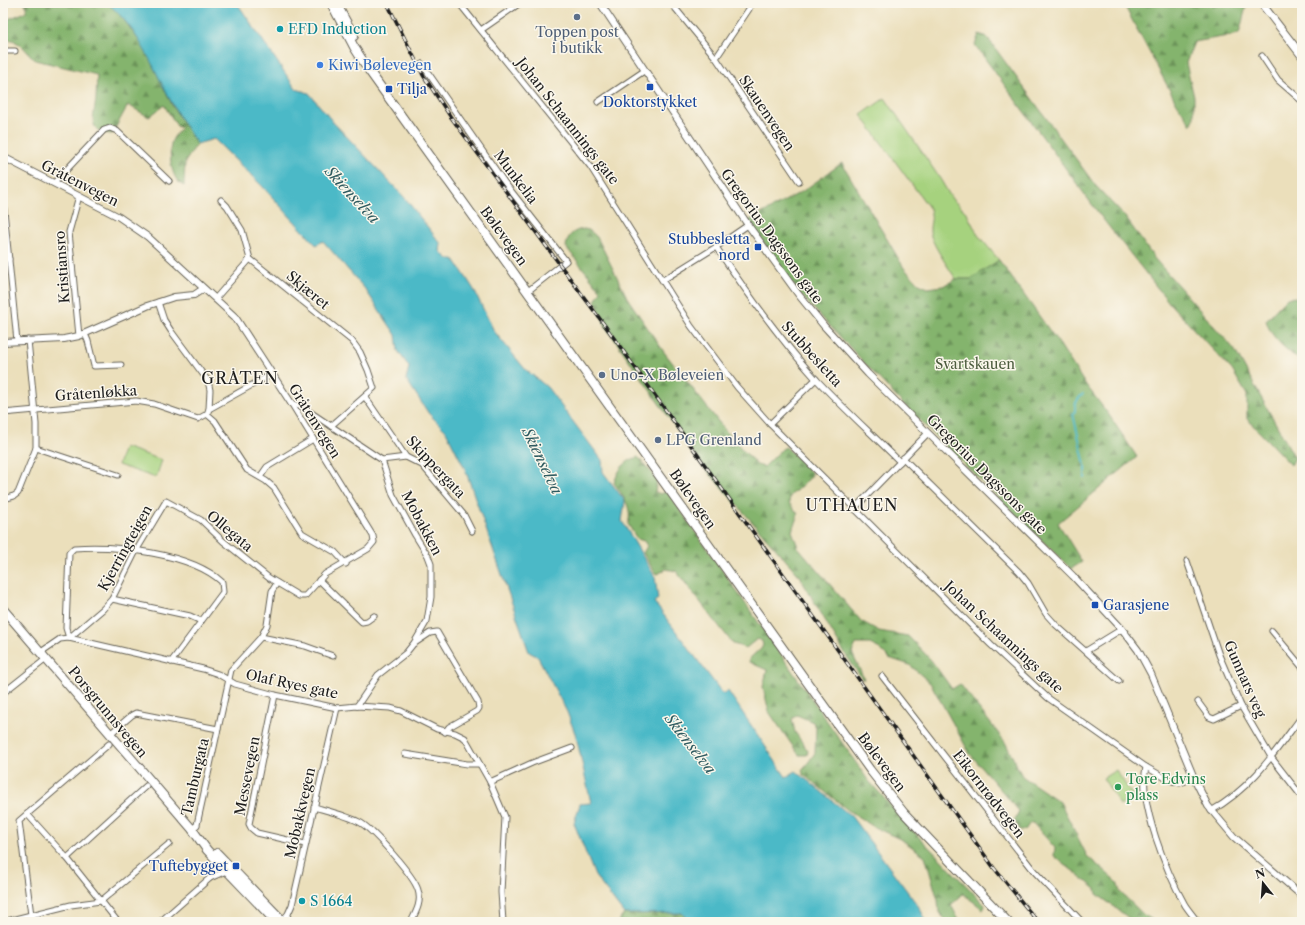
<svg xmlns="http://www.w3.org/2000/svg" width="1305" height="925" font-family="'Libre Caslon Text',serif">
<defs>
<pattern id="forest-firs" width="22" height="20" patternUnits="userSpaceOnUse"><rect width="22" height="20" fill="#84b46d"/><path d="M5 1l3.5 6h-7zM16 11l3.5 6h-7z" fill="#6b9259"/></pattern>
</defs>
<rect width="100%" height="100%" fill="#fbf7ec"/>
<filter id="ink" filterUnits="userSpaceOnUse"><feTurbulence type="fractalNoise" baseFrequency=".025" numOctaves="2"/><feDisplacementMap in="SourceGraphic" scale="8" xChannelSelector="R" yChannelSelector="G"/><feConvolveMatrix kernelMatrix="1 2 1 2 8 2 1 2 1" color-interpolation-filters="sRGB"/></filter>
<filter id="wash" filterUnits="userSpaceOnUse"><feTurbulence type="fractalNoise" baseFrequency=".012" numOctaves="4" result="noise"/><feDisplacementMap in="SourceGraphic" scale="16" xChannelSelector="R" yChannelSelector="G"/><feGaussianBlur stdDeviation="0.9" result="paint"/><feColorMatrix in="noise" values="0 0 0 0 0 0 0 0 0 0 0 0 0 0 0 0 0 1.4 0 .05"/><feComposite in="paint" operator="in"/></filter>
<g filter="url(#wash)">
<rect width="100%" height="100%" fill="#ebdfbb"/>
<g fill="#a6d27e" stroke="#61774d">
<path d="M885,98L939,177L952,199L966,212L978,235L999,260L971,279H956C950,270 929,240 930,230C930,220 933,221 930,209L861,115Z"/>
<polygon points="124,447 162,460 156,478 118,465"/>
<polygon points="1116,770 1133,796 1120,805 1103,778"/>
</g>
<g fill="url(#forest-firs)" stroke="#506844">
<path d="M24,3H107L119,13L144,47L173,107L197,144L185,162L184,186C171,180 169,157 171,144C172,138 178,132 181,128L177,126L164,105L149,117L128,105L112,134C91,133 92,122 95,106C97,96 96,85 97,75L35,60L22,46L13,40H3V21L26,12L27,7Z"/>
<polygon points="1123,3 1247,3 1239,34 1194,42 1186,63 1194,97 1194,119 1191,125 1176,102"/>
<polygon points="979,34 987,37 1095,185 1126,218 1154,258 1234,349 1295,458 1291,465 1247,419 1247,395 1232,370 1171,305 1102,218 975,45"/>
<polygon points="842,163 904,268 919,284 928,288 943,286 956,279 971,279 999,260 1060,345 1083,381 1109,415 1137,457 1058,523 1082,562 1071,569 901,402 800,294 748,221 803,191"/>
<path d="M584,229L589,230L597,237L628,299L664,352L728,434L757,465L764,467L782,449L786,447L811,472V477L790,496L789,503L798,514L792,531L798,547L861,621L879,631L908,636L931,660L952,689L960,684L1005,742L1022,776L1060,802L1087,856L1117,882L1120,892L1144,915L1156,922H1134L1097,894L1096,889L1054,856L1055,848L1033,823H1030L1025,830H1020L1014,821L1019,811L970,754L931,684L910,665L889,658L880,649L870,644H856L852,653L864,679H862L842,649L798,574L701,464L606,327L595,301L601,291L566,247C567,236 573,230 584,229Z"/>
<path d="M1296,297L1302,304V362C1288,351 1270,338 1266,320L1287,298Z"/>
<path d="M638,457L657,479L655,492L661,494L667,491L868,780L919,837L985,905L983,909L963,894L951,905L960,922H948L939,913L938,900L925,856L902,840L874,827L849,811L804,775L802,771L815,753L816,727L813,722L797,715L792,719L795,732L808,751L807,755H799L769,712L763,687L767,670L749,662V659L763,646L762,641L757,639L746,648L733,644L676,571L666,569L658,574L655,573L643,553L647,546L644,541L637,539L628,524C633,508 623,496 614,483C619,469 623,462 638,457Z"/>
<polygon points="682,913 690,922 618,922 624,914"/>
</g>
<path fill="#4cb9c7" stroke="#346a72" d="M107,3H237L296,89L309,93L333,122L405,198L441,244L440,251L448,259H454L473,288L494,331L525,369L547,387L602,460L603,472L625,501L622,521L655,577L658,599L654,602L723,694L728,691L786,777L796,771L851,816L919,907L927,922H690L682,913L624,914L595,876L574,823L580,804L591,803L576,736L567,712L538,657L529,652L465,469L446,431L429,414L406,379L409,367L398,351L396,335L365,289L323,241L316,245L262,186L214,139L197,144C189,132 180,119 173,105C153,69 140,30 107,3Z"/>
<g fill="none" stroke-linecap="round" stroke-linejoin="round">
<path stroke="#4cb9c7" stroke-width="2" d="M1083,394C1077,399 1074,404 1075,411L1073,414L1085,465V478"/>
</g>
</g>
<g filter="url(#ink)">
<g fill="none" stroke-linecap="round" stroke-linejoin="round">
<defs>
<g id="minor">
<polyline points="459,3 590,166 691,326 737,387 770,424 991,645 1048,698 1146,767 1169,780 1180,783 1194,778"/>
<polyline points="671,3 716,58 799,181"/>
<polyline points="481,30 520,3"/>
<polyline points="3,51 15,51"/>
<polyline points="1262,56 1278,80 1302,101"/>
<polyline points="716,58 749,9 751,3"/>
<polyline points="422,64 504,182 566,261 528,291"/>
<polyline points="598,102 644,71"/>
<polyline points="54,183 104,130 110,128 117,131 169,181"/>
<polyline points="79,196 69,232 79,336"/>
<polyline points="3,200 17,341"/>
<polyline points="221,200 227,206 242,230 250,259 352,341 360,352 368,370 374,388 331,426"/>
<path d="M716,247C747,293 778,337 815,378C842,407 872,434 900,462"/>
<polyline points="3,259 9,259"/>
<polyline points="663,280 716,247 748,225"/>
<polyline points="215,299 250,259"/>
<polyline points="158,302 164,320 171,331 208,381 210,390 209,409"/>
<polyline points="85,334 88,341 94,366 121,365"/>
<polyline points="365,397 406,457 422,465 464,515 472,531"/>
<polyline points="291,403 304,408 382,460 406,457"/>
<polyline points="3,413 136,401 154,404 198,419 207,414 209,409 272,374"/>
<polyline points="207,414 215,421 247,470 266,481 274,488 302,533 335,552 346,564"/>
<polyline points="770,424 816,379"/>
<polyline points="36,448 118,475"/>
<polyline points="903,458 1019,572 1028,583 1046,614 1056,625 1119,681"/>
<polyline points="260,477 267,467 313,439"/>
<polyline points="3,499 14,496 18,493 36,448 36,424 28,340"/>
<polyline points="854,509 928,433"/>
<polyline points="1187,561 1219,655 1241,706 1271,757 1302,797"/>
<polyline points="319,580 362,622 367,621 374,616"/>
<polyline points="112,599 190,616 201,621"/>
<polyline points="1272,631 1302,667"/>
<polyline points="261,637 305,646 333,656"/>
<polyline points="415,643 430,633 437,632 478,702 479,708 477,711 449,727 445,732"/>
<polyline points="1086,651 1122,629"/>
<polyline points="41,652 60,639 69,638 203,669 218,674 235,684 275,695 337,708 357,706 390,708 401,711 437,729 455,733 465,738 490,782 505,817 501,892 503,922"/>
<path d="M171,662L223,592L222,582C191,553 116,545 74,548L69,553L66,628L69,638L103,609L112,599L136,551L166,501L201,520L223,541L269,578L299,596H305L325,574L368,549L374,542L373,536L291,403"/>
<polyline points="882,676 1034,871 1082,922"/>
<polyline points="3,693 46,659"/>
<polyline points="275,695 249,824 251,828 257,833 305,844"/>
<polyline points="1198,702 1209,717 1214,719 1241,706"/>
<polyline points="357,706 378,675 406,653 414,643 427,621 431,597 431,564 428,556 415,535 393,495 382,460"/>
<polyline points="110,734 132,715 136,713 218,729"/>
<polyline points="405,754 467,764 479,764"/>
<path d="M1146,767C1138,803 1167,873 1185,905C1189,911 1194,917 1198,922"/>
<polyline points="490,782 532,763 572,748"/>
<path d="M314,807C328,811 349,816 361,823C374,831 414,876 418,890C422,902 416,912 411,922"/>
<path d="M1211,811C1251,789 1275,752 1302,716"/>
<polyline points="27,814 67,858 118,922"/>
<polyline points="192,829 197,825 198,820 231,670 261,637 267,625 272,591 277,583"/>
<polyline points="67,858 146,786"/>
<polyline points="210,878 214,871 222,864"/>
<polyline points="31,915 19,821 109,744"/>
<polyline points="282,921 288,914 292,905 337,708"/>
<polyline points="3,922 71,905 101,901 169,844"/>
<polyline points="160,922 210,878 224,872 227,868"/>
</g>
<g id="tertiary">
<polyline points="600,3 748,225 798,294 824,326 868,374 1073,576 1122,629 1138,650 1151,674 1194,778 1208,806 1234,837 1302,896"/>
<polyline points="3,157 119,217 148,237 235,317 291,403"/>
<polyline points="3,342 64,339 79,336 147,306 174,297 194,295 203,289"/>
</g>
<polyline id="secondary" points="1261,3 1302,56"/>
<g id="primary">
<polyline points="331,3 354,47 370,72 870,770 904,813 1008,922"/>
<polyline points="336,3 354,36"/>
<polyline points="3,609 192,829 207,850 276,922"/>
<polyline points="217,853 284,922"/>
</g>
</defs>
<use href="#minor" stroke="#646054" stroke-width="7"/>
<use href="#tertiary" stroke="#646054" stroke-width="8"/>
<use href="#secondary" stroke="#646054" stroke-width="9"/>
<use href="#primary" stroke="#646054" stroke-width="10"/>
<use href="#minor" stroke="#fff" stroke-width="5"/>
<use href="#tertiary" stroke="#fff" stroke-width="6"/>
<use href="#secondary" stroke="#fff" stroke-width="7"/>
<use href="#primary" stroke="#fff" stroke-width="8"/>
<defs>
<polyline id="rail" points="387,3 423,75 450,116 606,327 994,868 1038,922"/>
</defs>
<use href="#rail" stroke="#1c1c1c" stroke-width="3.5"/>
<use href="#rail" stroke="#fbf7ec" stroke-width="2" stroke-dasharray="6" stroke-linecap="butt"/>
</g>
</g>
<g fill="#5c6f8a" stroke="#fbf7ec" stroke-width="1.5">
<circle cx="577" cy="17" r="4"/>
<circle cx="602" cy="375" r="4"/>
<circle cx="658" cy="440" r="4"/>
</g>
<g fill="#0f9aa8" stroke="#fbf7ec" stroke-width="1.5">
<circle cx="280" cy="29" r="4"/>
<circle cx="302" cy="901" r="4"/>
</g>
<circle fill="#3f7fe0" stroke="#fbf7ec" stroke-width="1.5" cx="320" cy="65" r="4"/>
<g fill="#1a4fb4" stroke="#fbf7ec" stroke-width="1.5">
<rect x="646" y="83" width="8" height="8" rx="2"/>
<rect x="385" y="85" width="8" height="8" rx="2"/>
<rect x="754" y="243" width="8" height="8" rx="2"/>
<rect x="1091" y="601" width="8" height="8" rx="2"/>
<rect x="232" y="862" width="8" height="8" rx="2"/>
</g>
<circle fill="#2e9e5b" stroke="#fbf7ec" stroke-width="1.5" cx="1118" cy="787" r="4"/>
<g text-anchor="middle" stroke-width="3" stroke-linejoin="round" paint-order="stroke">
<g font-size="14" fill="#0d838f" stroke="#fbf7ec" text-anchor="start">
<text x="288" y="34">EFD Induction</text>
<text x="310" y="906">S 1664</text>
</g>
<g font-size="14" fill="#4e5e75" stroke="#fbf7ec" text-anchor="start">
<text x="577" y="37" text-anchor="middle">Toppen post<tspan x="577" dy="16">i butikk</tspan></text>
<text x="610" y="380">Uno-X Bøleveien</text>
<text x="666" y="445">LPG Grenland</text>
</g>
<g font-size="14" fill="#366cbe" stroke="#fbf7ec" text-anchor="start">
<text x="328" y="70">Kiwi Bølevegen</text>
</g>
<g font-size="14" fill="#164399" stroke="#fbf7ec" text-anchor="start">
<text x="397" y="94">Tilja</text>
<text x="650" y="107" text-anchor="middle">Doktorstykket</text>
<text x="750" y="244" text-anchor="end">Stubbesletta<tspan x="750" dy="16">nord</tspan></text>
<text x="1103" y="610">Garasjene</text>
<text x="228" y="871" text-anchor="end">Tuftebygget</text>
</g>
<g font-size="14" fill="#1c1c1c" stroke="#fbf7ec">
<text transform="translate(767 113) rotate(56)" y="5">Skauenvegen</text>
<text transform="translate(568 121) rotate(52)" y="5">Johan Schaannings gate</text>
<text transform="translate(516 177) rotate(53)" y="5">Munkelia</text>
<text transform="translate(80 183) rotate(27)" y="5">Gråtenvegen</text>
<text transform="translate(504 236) rotate(54)" y="5">Bølevegen</text>
<text transform="translate(772 236) rotate(54)" y="5">Gregorius Dagssons gate</text>
<text transform="translate(62 267) rotate(-94)" y="5">Kristiansro</text>
<text transform="translate(308 290) rotate(40)" y="5">Skjæret</text>
<text transform="translate(812 354) rotate(48)" y="5">Stubbesletta</text>
<text transform="translate(96 393) rotate(-4)" y="5">Gråtenløkka</text>
<text transform="translate(315 421) rotate(58)" y="5">Gråtenvegen</text>
<text transform="translate(436 467) rotate(47)" y="5">Skippergata</text>
<text transform="translate(987 474) rotate(45)" y="5">Gregorius Dagssons gate</text>
<text transform="translate(693 499) rotate(55)" y="5">Bølevegen</text>
<text transform="translate(422 523) rotate(62)" y="5">Mobakken</text>
<text transform="translate(230 531) rotate(40)" y="5">Ollegata</text>
<text transform="translate(125 548) rotate(-61)" y="5">Kjerringteigen</text>
<text transform="translate(1004 637) rotate(43)" y="5">Johan Schaannings gate</text>
<text transform="translate(1245 679) rotate(66)" y="5">Gunnars veg</text>
<text transform="translate(292 684) rotate(12)" y="5">Olaf Ryes gate</text>
<text transform="translate(108 712) rotate(50)" y="5">Porsgrunnsvegen</text>
<text transform="translate(882 762) rotate(53)" y="5">Bølevegen</text>
<text transform="translate(247 776) rotate(-79)" y="5">Messevegen</text>
<text transform="translate(195 777) rotate(-77)" y="5">Tamburgata</text>
<text transform="translate(989 794) rotate(52)" y="5">Eikornrødvegen</text>
<text transform="translate(300 813) rotate(-77)" y="5">Mobakkvegen</text>
</g>
<g font-size="14" fill="#4c5c3e" stroke="#fbf7ec">
<text x="975" y="369">Svartskauen</text>
</g>
<g font-size="14" fill="#27864d" stroke="#fbf7ec" text-anchor="start">
<text x="1126" y="784">Tore Edvins<tspan x="1126" dy="16">plass</tspan></text>
</g>
<g font-size="15" font-style="italic" fill="#2f5b60" stroke="#fbf7ec">
<text transform="translate(352 195) rotate(47)" y="5">Skienselva</text>
<text transform="translate(542 461) rotate(64)" y="5">Skienselva</text>
<text transform="translate(690 744) rotate(52)" y="5">Skienselva</text>
</g>
<g font-size="16" letter-spacing="1" fill="#1c1c1c" stroke="#fbf7ec">
<text x="240" y="384">GRÅTEN</text>
<text x="852" y="511">UTHAUEN</text>
</g>
</g>
<rect width="1305" height="925" fill="none" stroke="#fbf7ec" stroke-width="16"/>
<g transform="translate(1263 883) rotate(343)" stroke="#fbf7ec" stroke-width="3" paint-order="stroke">
<path d="M0-3L7 15L0 10L-7 15Z" fill="#1c1c1c"/>
<text y="-6" font-size="11" font-weight="bold" text-anchor="middle" fill="#1c1c1c">N</text>
</g>
</svg>
